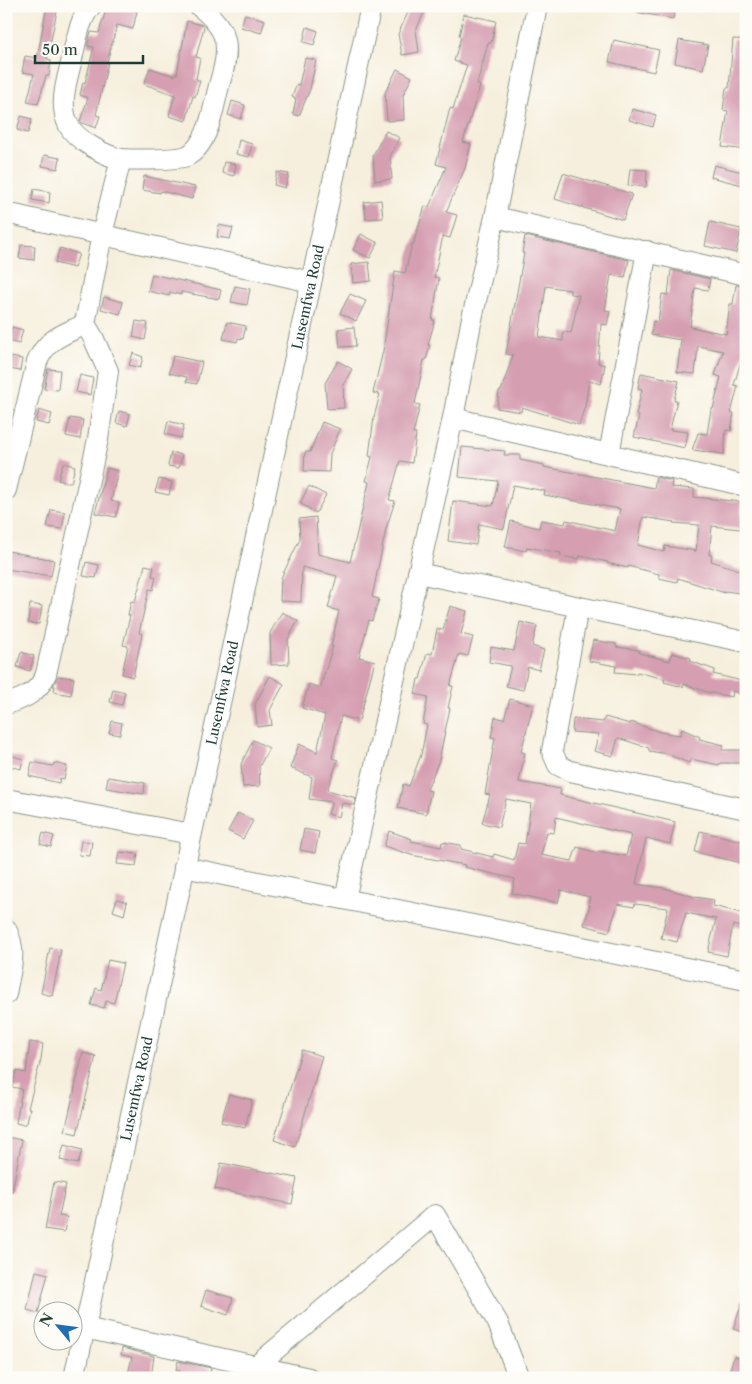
<svg xmlns="http://www.w3.org/2000/svg" width="752" height="1384" font-family="'Libre Caslon Text',serif">
<rect width="100%" height="100%" fill="#fdfcf7"/>
<filter id="ink" filterUnits="userSpaceOnUse"><feTurbulence type="fractalNoise" baseFrequency=".02" numOctaves="2"/><feDisplacementMap in="SourceGraphic" scale="10" xChannelSelector="R" yChannelSelector="G"/><feConvolveMatrix kernelMatrix="1 2 1 2 8 2 1 2 1" color-interpolation-filters="sRGB"/></filter>
<filter id="wash" filterUnits="userSpaceOnUse"><feTurbulence type="fractalNoise" baseFrequency=".0096" numOctaves="4" result="noise"/><feDisplacementMap in="SourceGraphic" scale="20" xChannelSelector="R" yChannelSelector="G"/><feGaussianBlur stdDeviation="1.12" result="paint"/><feColorMatrix in="noise" values="0 0 0 0 0 0 0 0 0 0 0 0 0 0 0 0 0 1.4 0 .05"/><feComposite in="paint" operator="in"/></filter>
<g filter="url(#wash)">
<rect width="100%" height="100%" fill="#f6efdd"/>
<g id="blocks">
<g fill="#d59eb1" fill-rule="evenodd">
<polygon points="47,6 58,6 47,59 51,60 49,76 46,76 38,104 27,102 34,74 22,72 25,56 37,58"/>
<polygon points="107,6 117,6 137,11 133,29 117,25 107,62 108,62 96,115 100,116 96,128 82,123 80,121 88,98 80,95 83,82 85,83 94,47 87,46 90,35 91,32 99,33"/>
<polygon points="411,6 427,6 416,30 419,52 402,55 398,34"/>
<polygon points="636,6 676,6 673,19 636,12"/>
<polygon points="245,14 265,20 261,33 241,27"/>
<polygon points="464,14 496,21 491,43 488,43 477,84 480,86 463,142 471,144 465,168 446,212 457,215 450,238 443,236 434,277 439,278 432,320 435,320 428,345 430,345 426,360 424,360 415,404 420,405 413,434 416,434 412,463 400,461 389,500 395,501 386,529 372,597 379,599 372,621 369,620 359,657 375,661 359,721 341,716 332,758 338,760 327,790 356,798 354,805 342,803 339,817 328,814 332,802 309,799 312,777 290,768 299,744 317,752 325,715 302,708 309,684 320,688 333,646 331,646 339,611 328,608 337,576 302,567 301,602 280,601 281,578 300,539 299,519 316,517 318,554 350,562 369,482 366,481 372,457 369,456 374,417 380,394 373,393 383,351 395,271 405,273 412,244 413,245 425,206 429,207 446,167 436,164 450,108 453,109 467,65 454,61 461,37 459,36"/>
<polygon points="187,21 202,25 204,27 196,57 200,58 196,79 200,81 195,97 193,96 186,121 169,116 175,95 144,84 150,68 175,76 175,74 177,74"/>
<polygon points="307,27 318,31 314,45 303,42"/>
<polygon points="733,39 746,40 746,150 722,147 728,111 723,110 726,88 729,88"/>
<polygon points="614,40 659,50 654,72 609,62"/>
<polygon points="679,40 708,45 703,69 675,63"/>
<polygon points="305,58 316,60 310,89 299,116 293,114 296,99 292,97 297,84 299,85"/>
<polygon points="397,69 412,77 403,95 404,120 387,121 385,93"/>
<polygon points="232,101 245,105 241,119 228,115"/>
<polygon points="632,109 656,115 653,127 629,120"/>
<polygon points="21,116 32,119 28,133 17,130"/>
<polygon points="386,131 400,138 390,156 392,179 375,181 373,155"/>
<polygon points="239,140 252,144 249,157 236,154"/>
<polygon points="44,155 60,158 58,169 42,166"/>
<polygon points="224,162 236,164 234,176 222,173"/>
<polygon points="714,165 746,173 746,186 711,177"/>
<polygon points="630,169 647,170 646,187 628,185"/>
<polygon points="277,172 289,174 285,188 274,185"/>
<polygon points="563,173 632,194 623,220 555,199"/>
<polygon points="144,176 195,187 192,199 161,191 160,193 142,190"/>
<polygon points="34,189 50,192 49,203 32,200"/>
<polygon points="381,200 383,218 366,219 364,202"/>
<polygon points="710,222 741,229 736,253 705,246"/>
<polygon points="219,225 233,228 230,239 217,237"/>
<polygon points="361,234 378,243 370,258 353,250"/>
<path d="M525,236L629,260L625,278L611,275L605,310L610,311L607,325L601,324L598,363L605,365L601,384L589,381L585,406L579,425L522,407L521,412L497,408L499,391H501L513,355L506,354L524,253H522ZM546,286L570,290V294L579,295L571,333L563,332V341L539,337Z"/>
<polygon points="21,245 35,246 34,260 19,258"/>
<polygon points="60,248 79,254 74,268 55,263"/>
<polygon points="369,262 371,281 353,283 351,264"/>
<polygon points="671,270 710,279 708,290 695,288 690,327 726,334 730,304 733,304 736,285 746,287 746,302 742,331 746,332 746,355 743,354 734,385 738,386 731,413 734,413 731,431 726,430 724,454 692,450 698,433 707,434 711,409 713,409 721,377 715,375 723,351 698,346 695,374 677,372 681,340 651,335 653,321 658,322 662,294 668,295"/>
<polygon points="152,274 221,290 219,299 181,292 181,295 170,292 169,296 148,291"/>
<polygon points="235,286 250,289 247,305 231,302"/>
<polygon points="350,294 366,301 356,321 340,313"/>
<polygon points="104,297 123,302 120,314 101,309"/>
<polygon points="136,321 148,323 145,340 133,337"/>
<polygon points="227,322 246,326 243,339 238,338 237,342 223,339"/>
<polygon points="12,327 23,330 19,344 8,341"/>
<polygon points="354,327 356,346 340,347 338,329"/>
<polygon points="133,353 143,357 140,368 129,365"/>
<polygon points="173,356 202,362 197,384 186,382 187,377 169,373"/>
<polygon points="11,357 22,359 20,371 9,369"/>
<polygon points="338,361 352,369 343,385 344,408 327,409 325,383"/>
<polygon points="48,369 60,370 58,390 44,389"/>
<polygon points="641,373 679,381 674,400 677,400 670,430 688,432 685,448 634,437 639,416 636,415 642,389 638,388"/>
<polygon points="80,375 93,378 90,395 76,392"/>
<polygon points="39,410 52,414 49,425 36,422"/>
<polygon points="119,411 130,414 127,426 116,423"/>
<polygon points="70,418 83,420 80,439 66,436"/>
<polygon points="168,421 184,425 181,438 165,434"/>
<polygon points="322,422 340,429 330,454 329,472 304,471 305,452 310,452"/>
<path d="M462,447L505,451L504,455H520V460L544,465V467L654,488L656,477L672,481L671,487L694,489V497L742,502L740,529L712,526L709,555H712L711,561L746,572V594L725,591V593L678,578L677,582L659,578V574L628,566V568L607,563L608,562L580,556L579,559L560,556L561,553L527,547L526,551L505,547L511,521L539,528L541,520L565,524L566,520L615,531L620,509L544,495L545,491L513,485L504,529L479,524L476,545L448,541L453,501L493,506L498,481L459,477ZM643,517L674,522L673,523L699,525L696,551L665,546L664,552L638,545Z"/>
<polygon points="171,452 182,455 179,468 168,466"/>
<polygon points="63,463 75,466 71,483 58,480"/>
<polygon points="107,468 118,471 111,501 119,503 116,517 95,513"/>
<polygon points="159,479 172,482 169,495 155,492"/>
<polygon points="309,486 326,495 316,513 300,503"/>
<polygon points="51,510 65,512 62,529 47,527"/>
<polygon points="8,551 54,560 51,576 6,569"/>
<polygon points="86,562 99,565 96,578 83,576"/>
<polygon points="145,565 154,567 152,576 156,577 153,590 149,589 139,633 142,634 133,677 122,674 128,646 123,645 130,616 128,615 131,601 135,602"/>
<polygon points="30,604 42,606 39,624 28,623"/>
<polygon points="450,606 467,611 461,634 473,637 468,656 459,654 450,686 453,686 448,708 450,708 439,760 427,790 431,791 426,814 398,808 403,784 409,786 421,755 427,725 423,724 428,697 415,694 418,679 420,679 427,653 432,654 437,629 443,630"/>
<polygon points="282,612 298,621 288,639 289,664 271,665 270,633"/>
<polygon points="520,622 537,626 532,646 544,650 539,670 528,667 523,690 506,686 511,666 489,662 491,647 514,651"/>
<polygon points="593,640 616,644 616,647 639,650 639,653 670,661 672,653 691,658 690,661 715,670 713,674 746,682 746,697 733,691 732,697 707,692 684,684 683,687 664,682 665,679 637,672 637,674 615,672 616,666 589,661"/>
<polygon points="21,652 34,656 30,671 17,667"/>
<polygon points="58,676 74,678 71,695 54,692 55,686 53,686"/>
<polygon points="270,676 284,684 270,710 272,725 257,727 255,704"/>
<polygon points="113,689 125,692 122,705 110,702"/>
<path d="M510,699L533,705L521,752L525,753L519,782L561,789L560,795L675,822L670,844L646,838L636,884L664,888L695,897L714,900L713,906L746,914V928L733,925L727,956L708,952L716,919L686,913L677,942L661,938L668,908L635,904L634,907L618,904L609,932L584,925L590,905H588L590,897L561,890L558,903L512,893L515,879L464,867L465,865L411,855L384,846L389,831L412,839L411,841L441,847L442,842L461,845V849L493,857L494,854L514,860L518,843L525,844L531,804L506,799L499,827L482,823L490,795L485,794L495,738L491,737L495,717L504,719ZM556,817L631,835L626,856L598,851L597,853L577,847L572,861L541,855L547,832L554,833Z"/>
<polygon points="605,717 630,724 631,722 660,732 680,735 682,729 700,737 699,739 724,745 722,750 746,750 746,763 720,763 719,765 691,759 689,763 667,754 649,751 649,748 618,738 613,756 594,751 599,734 572,732 573,719 603,722"/>
<polygon points="112,721 122,723 120,735 109,733"/>
<polygon points="253,740 269,748 259,767 260,786 243,787 241,764"/>
<polygon points="6,754 23,759 21,769 6,765"/>
<polygon points="32,762 53,766 54,763 67,766 64,779 60,778 59,783 29,776"/>
<polygon points="108,777 145,783 144,794 106,788"/>
<polygon points="238,813 253,821 243,839 228,831"/>
<polygon points="304,829 319,832 315,853 300,850"/>
<polygon points="700,831 746,842 746,864 695,852"/>
<polygon points="43,833 54,836 51,847 40,844"/>
<polygon points="81,841 92,842 90,856 79,855"/>
<polygon points="119,852 138,854 136,866 117,864"/>
<polygon points="117,899 127,902 124,915 113,911"/>
<polygon points="50,948 61,950 52,996 41,993"/>
<polygon points="108,960 123,963 114,1003 106,1001 104,1008 91,1005 96,988 101,990"/>
<polygon points="30,1042 43,1044 41,1059 28,1108 30,1108 27,1123 25,1123 24,1125 16,1123 22,1089 12,1087 16,1071 26,1073"/>
<polygon points="302,1050 322,1056 295,1147 274,1140"/>
<polygon points="83,1053 96,1056 77,1134 65,1131"/>
<polygon points="229,1094 252,1100 245,1128 221,1122"/>
<polygon points="6,1137 22,1140 12,1192 6,1191"/>
<polygon points="64,1145 82,1150 78,1164 60,1160"/>
<polygon points="221,1163 297,1178 292,1204 215,1189"/>
<polygon points="54,1182 66,1184 59,1216 67,1217 64,1232 45,1229"/>
<polygon points="36,1271 48,1274 38,1313 27,1310"/>
<polygon points="206,1290 233,1298 228,1315 201,1306"/>
<polygon points="744,1298 746,1298 746,1333 733,1329"/>
<polygon points="122,1348 154,1356 151,1378 127,1378 132,1357 121,1355"/>
<polygon points="734,1356 746,1360 746,1378 729,1373"/>
<polygon points="178,1361 211,1368 209,1378 179,1378 180,1371 176,1370"/>
</g>
</g>
</g>
<g filter="url(#ink)">
<use href="#blocks" fill-opacity="0" stroke="#8a9688" stroke-width="1"/>
<g fill="none" stroke-linecap="round" stroke-linejoin="round">
<defs>
<g id="minor">
<path d="M91,6C79,20 76,42 72,59C67,80 58,105 69,126C76,140 107,157 122,159C134,160 176,160 187,156C189,155 194,151 196,149C211,132 214,103 220,82C231,46 229,30 199,6"/>
<polyline points="6,213 311,282"/>
<polyline points="495,217 746,275"/>
<polyline points="453,418 746,486"/>
<polyline points="609,454 647,251"/>
<path d="M6,490L37,362C47,338 63,335 85,324"/>
<polyline points="418,573 746,642"/>
<polyline points="578,608 552,751 558,765 570,771 746,809"/>
<path d="M6,704C24,699 39,692 46,674L98,439L108,371L93,337L85,324L102,234L121,159"/>
<polyline points="6,799 191,834"/>
<polyline points="184,867 746,980"/>
<polyline points="345,899 453,418 471,323 495,217 537,6"/>
<path d="M6,929C18,952 10,970 6,994"/>
<polyline points="85,1328 309,1378"/>
<polyline points="256,1366 435,1215 498,1323 519,1378"/>
<path id="s1" d="M74,1378L371,6"/>
</g>
</defs>
<use href="#minor" stroke="#8a9688" stroke-width="22"/>
<use href="#minor" stroke="#fff" stroke-width="20"/>
</g>
</g>
<g text-anchor="middle" stroke-width="4.5" stroke-linejoin="round" paint-order="stroke">
<g font-size="14" fill="#1f3d34" stroke="#fdfcf7">
<text dy="5" stroke="none"><textPath href="#s1" startOffset="1106">Lusemfwa Road</textPath></text>
<text dy="5" stroke="none"><textPath href="#s1" startOffset="701">Lusemfwa Road</textPath></text>
<text dy="5" stroke="none"><textPath href="#s1" startOffset="296">Lusemfwa Road</textPath></text>
</g>
</g>
<rect width="752" height="1384" fill="none" stroke="#fdfcf7" stroke-width="25"/>
<g transform="translate(58 1326) rotate(299)"><circle r="24" fill="#fdfcf7" stroke="#a4b0a9"/>
<path d="M0-4L9 19L0 12L-9 19Z" fill="#1f6fb2"/>
<text y="-8" font-size="14" font-weight="bold" text-anchor="middle" fill="#1f3d34">N</text>
</g>
<path d="M35 55v8h108v-8" fill="none" stroke="#1f3d34" stroke-width="2.5"/>
<text x="42" y="55" font-size="15" fill="#1f3d34" stroke="#fdfcf7" stroke-width="4" paint-order="stroke">50 m</text>
</svg>
